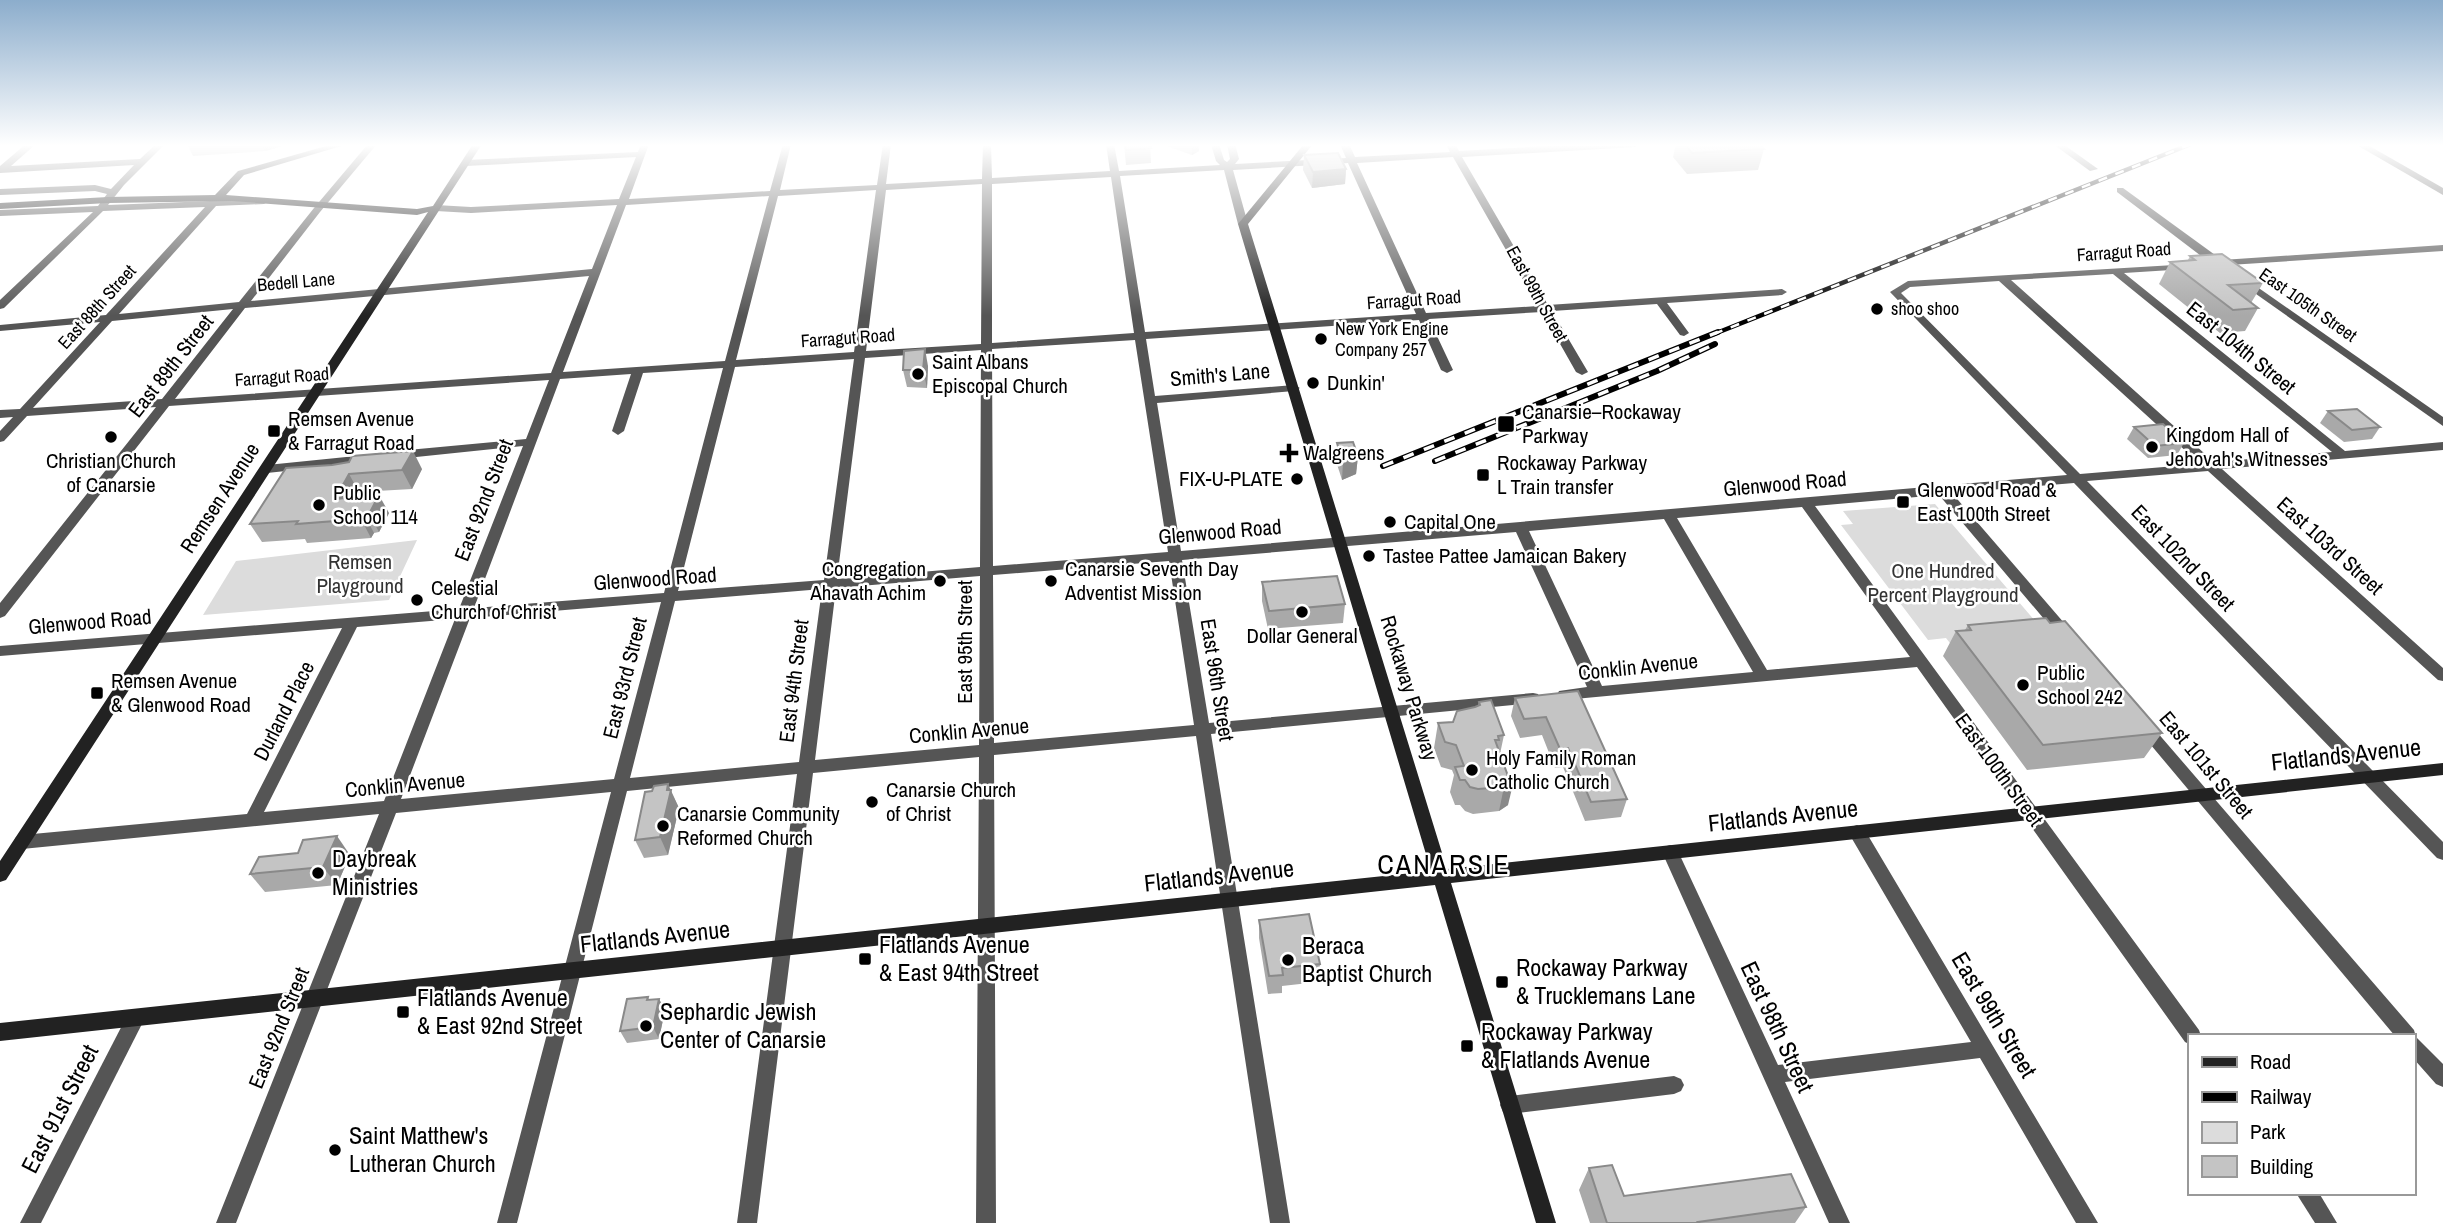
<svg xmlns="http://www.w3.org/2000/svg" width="2443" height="1223" font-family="'Archivo Narrow',sans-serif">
<rect width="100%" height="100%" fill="#fff"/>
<g fill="#dcdcdc">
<polygon points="1935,504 2054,643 1953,647 1946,638 1928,640 1841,525 1853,524 1843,511"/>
<polygon points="417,540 389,600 203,615 236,561"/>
</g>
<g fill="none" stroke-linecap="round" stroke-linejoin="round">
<g fill="#555" fill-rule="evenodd">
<path d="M26,144H36L11,166L140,159L156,144H165L124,185L108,205L210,201L218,195L223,198L221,200L264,198L269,201L264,204L216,206L119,314L239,302L314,208L368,144H377L320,212L251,301L592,269L617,205L471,213L436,211L431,208L436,205L471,207L619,199L636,157L466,166L462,163L466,160L638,152L641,144H649L629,199L770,191L783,144H791L780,190L877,185L883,144H891L886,184L982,179L983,144H991L992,178L1110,171L1106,144H1114L1119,171L1220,165L1216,161L1211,144H1219L1224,160L1227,162L1230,159L1227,144H1235L1239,159L1235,164L1346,158L1340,144H1349L1355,157L1450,152L1446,144H1455L1459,151L1584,144H1639L1635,147L1462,157L1548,305L1782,289L1787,292L1782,295L1667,303L1689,333L1684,336L1680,335L1657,304L1552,311L1588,372L1582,375L1576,372L1542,312L1429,319L1453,370L1447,373L1441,370L1419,320L1146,339L1155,396L1294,385L1300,388L1294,391L1157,403L1181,551L2067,475L1890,292L1908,281L2191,264V268L2187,269L2124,273L2345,451L2443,442V450L2222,469L2443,668V681L2438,680L2208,471L2087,481L2443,842V860L2437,858L2074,483L1952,493L2071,631L2073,635L2071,639H2061L1939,495L1815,506L2199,1030L2201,1036H2189V1044L2185,1042L1917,667L1564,700L1559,699L1557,695L1559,691L1587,687L1516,532L1182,560L1209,723L1533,693L1538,694L1540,698L1538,702L1533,703L1211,734L1290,1223H1270L1196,736L994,755L996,1223H976L979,757L813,773L757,1223H737L797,774L627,791L517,1223H497L611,792L396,813L236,1223H216L379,814L22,849L16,847L14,842L16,837L22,835L247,814L342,628L0,656V646L459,609L523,446L397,459L391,455L397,451L526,439L549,380L169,406L5,616L0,618V603L156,407L27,416L4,441L0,442V431L13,417L0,418V410L20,409L100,322L0,331V325L106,315L205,207L103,211L4,308L0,309V300L93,212L0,216V210L98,206L107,194L95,191L0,195V189L95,185L111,189L134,165L0,173V166ZM1453,157L1538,306L1426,313L1357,163ZM1348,163L1416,314L1145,332L1120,176L1224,170L1238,224L1243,227L1248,224L1233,170ZM1111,177L1134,333L992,343V184ZM982,184L981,344L866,351L886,190ZM876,190L854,352L736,360L778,196ZM769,196L725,361L563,372L626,205ZM2113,274L2332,452L2214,462L2011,280ZM589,276L551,373L175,399L245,308ZM1999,281L2200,464L2080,474L1901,293L1910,287ZM233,309L162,399L33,408L112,321ZM1135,340L1168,552L993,566L992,349ZM981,350L980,567L837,579L865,358ZM854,359L824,580L678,591L735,367ZM723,368L664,593L474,608L560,379L631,374L612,431L618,435L624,431L643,373ZM1802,507L1910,657L1767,670L1677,518ZM1664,519L1753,672L1602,686L1529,531ZM1169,561L1194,725L994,743L993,575ZM980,576L979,745L815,760L836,588ZM822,589L799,762L630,778L675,601ZM661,602L614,779L401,799L470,618ZM455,619L384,801L264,812L357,627Z"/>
<polygon points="2053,144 2063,144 2098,169 2090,171"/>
<polygon points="2355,144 2366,144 2443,188 2443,195"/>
<polygon points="2117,188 2123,188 2222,260 2443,245 2443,251 2229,265 2224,269 2213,265 2117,192"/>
<polygon points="2243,277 2443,417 2443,426 2239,282 2238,280"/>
<polygon points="366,455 372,459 370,462 267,473 261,469 267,465"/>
<polygon points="2145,722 2150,724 2414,1030 2416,1037 2443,1064 2443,1087 2436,1084 2413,1058 2413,1036 2395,1036 2140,732 2137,728 2140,724"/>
<polygon points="1857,825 1863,827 2098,1223 2076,1223 1980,1058 1785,1082 1850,1223 1829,1223 1662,852 1664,847 1670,845 1676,847 1778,1065 1971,1042 1851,837 1849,832 1851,827"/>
<polygon points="136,1010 143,1012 145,1018 41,1223 20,1223 129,1012"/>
<polygon points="1674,1076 1681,1079 1684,1085 1681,1091 1674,1094 1510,1114 1503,1112 1500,1105 1503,1098 1510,1096"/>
<polygon points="2296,1193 2319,1193 2337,1223 2315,1223"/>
</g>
<g fill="#222" fill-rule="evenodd">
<polygon points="333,144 348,144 244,175 226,195 417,209 433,206 473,144 482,144 6,880 0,882 0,861 428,212 417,215 232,201 108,203 0,209 0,203 108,197 215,195 238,171"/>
<polygon points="1304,144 1313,144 1248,224 1447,869 2443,763 2443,775 1451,883 1556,1223 1536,1223 1435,885 0,1041 0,1023 1431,871 1238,224"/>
</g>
<defs>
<polyline id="rail-far1" points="1714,334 2191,144"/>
<g id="rail">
<polyline points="1435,461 1657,371 1715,344"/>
<polyline points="1383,466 1718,332"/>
</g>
</defs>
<use href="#rail-far1" stroke="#000" stroke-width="4.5"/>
<use href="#rail" stroke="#000" stroke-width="6"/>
<use href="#rail-far1" stroke="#fff" stroke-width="2.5" stroke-dasharray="9" stroke-linecap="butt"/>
<use href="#rail" stroke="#fff" stroke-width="3.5" stroke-dasharray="11" stroke-linecap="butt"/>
</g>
<g fill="#a9a9a9">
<polygon points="187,144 290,144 265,151 193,156"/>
<polygon points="1124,144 1150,144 1151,163 1126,165"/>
<polygon points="1161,144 1199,144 1199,151 1192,155"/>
<polygon points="1676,144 1759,144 1764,149 1758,170 1687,174 1673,157"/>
<polygon points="1304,155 1346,169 1345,184 1312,188 1303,170"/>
<polygon points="2190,256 2263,283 2251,303 2258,308 2245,331 2220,333 2159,284 2170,262 2188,260"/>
<polygon points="928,366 927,388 907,387 903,370"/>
<polygon points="2328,411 2380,427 2372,439 2344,442 2320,423"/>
<polygon points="2134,427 2184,443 2177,455 2148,458 2127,439"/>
<polygon points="1337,443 1358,456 1356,474 1342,480 1336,461"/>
<polygon points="332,465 422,469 412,489 359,492 356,497 389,513 379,532 374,533 371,538 307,543 305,539 262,542 250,524"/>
<polygon points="1262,582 1345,604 1343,623 1268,629 1262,601"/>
<polygon points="2050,623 2162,733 2144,758 2027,770 1943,656 1956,631 1965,630 1968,625"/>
<polygon points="1578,691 1627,799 1621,817 1585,821 1563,767 1555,768 1542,735 1520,738 1511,716 1515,698"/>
<polygon points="1479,702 1504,735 1500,754 1508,805 1499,811 1473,814 1465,811 1460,805 1455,805 1450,792 1454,775 1452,770 1441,767 1434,748 1438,723 1453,722 1478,706"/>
<polygon points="670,790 679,808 668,855 644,858 635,840"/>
<polygon points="350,855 337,885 265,892 250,874"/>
<polygon points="1259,920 1320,964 1318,982 1282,986 1282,993 1268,994 1259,938"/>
<polygon points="648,997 649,1000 659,999 665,1010 659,1039 627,1043 620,1031"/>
<polygon points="1589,1168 1624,1196 1806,1207 1795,1223 1590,1223 1579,1190"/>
</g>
<g fill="#898989">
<polygon points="261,144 290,144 265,151"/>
<polygon points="1192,144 1199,144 1199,151 1192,155"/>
<polygon points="1346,169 1345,184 1312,188 1313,172"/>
<polygon points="925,349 928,366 927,388 923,370"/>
<polygon points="413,451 422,469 412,489 402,470"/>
<polygon points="1358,456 1356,474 1342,480 1343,462"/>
<polygon points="349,474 359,492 345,517 335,499"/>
<polygon points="379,495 389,513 379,532 369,514"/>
<polygon points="364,514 374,533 371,538 361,519"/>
<polygon points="1514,780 1508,805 1499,811 1504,787"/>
<polygon points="668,784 679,808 668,855 660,837"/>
<polygon points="337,836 350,855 337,885 323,867"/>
<polygon points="659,999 665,1010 659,1039 653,1027"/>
</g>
<g fill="#c4c4c4" stroke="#898989" stroke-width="2">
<polygon points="1125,144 1150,144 1151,148 1126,150"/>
<polygon points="1684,144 1759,144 1764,149 1692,153"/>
<polygon points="1338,153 1346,169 1313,172 1304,155"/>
<polygon points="2222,254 2263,283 2228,285 2258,308 2233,310 2170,262 2195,260 2190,256"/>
<polygon points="925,349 923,370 903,370 904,351"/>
<polygon points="2357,409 2380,427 2352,430 2328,411"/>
<polygon points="2163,424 2184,443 2155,446 2134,427"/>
<polygon points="1353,442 1358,456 1343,462 1337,443"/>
<polygon points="413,451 402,470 349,474 335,499 379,495 369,514 364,514 361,519 296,524 298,521 250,524 286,468 332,465 349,462 352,456"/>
<polygon points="1337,576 1345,604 1269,611 1262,582"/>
<polygon points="2046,618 2050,623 2065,621 2162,733 2043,745 1956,631 1971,630 1968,625"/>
<polygon points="1578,691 1627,799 1591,802 1568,748 1560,749 1546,717 1524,719 1515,698"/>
<polygon points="1491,700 1504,735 1498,736 1499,740 1495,740 1508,776 1514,780 1504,787 1478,789 1470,787 1465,780 1460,780 1455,767 1464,766 1456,745 1445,742 1438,723 1453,722 1457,711 1475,707 1480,705 1479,702"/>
<polygon points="668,784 667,790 671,790 660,837 635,840 645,792 652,791 654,786"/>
<polygon points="337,836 323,867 250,874 259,857 298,853 303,840"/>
<polygon points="1309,914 1320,964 1282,968 1283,975 1269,976 1259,920"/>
<polygon points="648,997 647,1000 659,999 653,1027 620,1031 627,999"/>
<polygon points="1612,1165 1624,1196 1791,1174 1806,1207 1698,1222 1699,1223 1607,1223 1589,1168"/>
</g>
<linearGradient id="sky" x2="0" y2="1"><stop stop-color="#8cadcc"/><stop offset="0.46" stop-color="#fff"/><stop offset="1" stop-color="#fff" stop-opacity="0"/></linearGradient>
<rect width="2443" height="316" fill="url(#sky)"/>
<g fill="#000" stroke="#fff" stroke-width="2.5">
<circle cx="1877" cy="309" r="7"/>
<circle cx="1321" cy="339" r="7"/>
<circle cx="918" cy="374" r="7"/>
<circle cx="1313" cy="383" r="7"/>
<rect x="1497" y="415" width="18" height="18" rx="3.5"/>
<rect x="267" y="424" width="14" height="14" rx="3.5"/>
<circle cx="111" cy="437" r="7"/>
<circle cx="2152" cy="447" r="7"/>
<path d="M1285.5 442.5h7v7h7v7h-7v7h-7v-7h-7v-7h7z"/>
<rect x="1476" y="468" width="14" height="14" rx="3.5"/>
<circle cx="1297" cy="479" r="7"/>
<rect x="1896" y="495" width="14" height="14" rx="3.5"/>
<circle cx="319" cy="505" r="7"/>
<circle cx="1390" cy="522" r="7"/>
<circle cx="1369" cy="556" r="7"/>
<circle cx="940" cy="581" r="7"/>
<circle cx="1051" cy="581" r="7"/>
<circle cx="417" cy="600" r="7"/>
<circle cx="1302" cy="612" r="7"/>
<circle cx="2023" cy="685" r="7"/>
<rect x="90" y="686" width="14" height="14" rx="3.5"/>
<circle cx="1472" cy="770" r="7"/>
<circle cx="872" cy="802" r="7"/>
<circle cx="663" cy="826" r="7"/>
<circle cx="318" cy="873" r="7"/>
<rect x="858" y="952" width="14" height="14" rx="3.5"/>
<circle cx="1288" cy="960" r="7"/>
<rect x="1495" y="975" width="14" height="14" rx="3.5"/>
<rect x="396" y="1005" width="14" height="14" rx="3.5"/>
<circle cx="646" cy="1026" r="7"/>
<rect x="1460" y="1039" width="14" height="14" rx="3.5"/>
<circle cx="335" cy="1150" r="7"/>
</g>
<g text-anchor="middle" stroke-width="5" stroke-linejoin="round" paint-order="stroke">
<g font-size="18" fill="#000" stroke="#fff">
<text transform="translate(2124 252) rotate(-4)" y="6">Farragut Road</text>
<text transform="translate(296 282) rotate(-5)" y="6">Bedell Lane</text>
<text transform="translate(1537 294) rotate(61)" y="6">East 99th Street</text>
<text transform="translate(1414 300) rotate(-4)" y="6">Farragut Road</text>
<text transform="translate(2308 305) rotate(35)" y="6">East 105th Street</text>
<text transform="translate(97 307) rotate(-48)" y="6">East 88th Street</text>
<text transform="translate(848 338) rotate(-4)" y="6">Farragut Road</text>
<text transform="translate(282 377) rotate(-4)" y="6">Farragut Road</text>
</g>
<g font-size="18" fill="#000" stroke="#fff" text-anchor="start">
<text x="1891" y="315">shoo shoo</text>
<text x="1335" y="335">New York Engine<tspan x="1335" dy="21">Company 257</tspan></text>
</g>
<g font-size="21" fill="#000" stroke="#fff">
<text transform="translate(2241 348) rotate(39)" y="7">East 104th Street</text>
<text transform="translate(171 366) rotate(-52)" y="7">East 89th Street</text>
<text transform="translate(1220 375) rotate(-5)" y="7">Smith's Lane</text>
<text transform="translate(1785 484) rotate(-5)" y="7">Glenwood Road</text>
<text transform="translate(220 498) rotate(-57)" y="7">Remsen Avenue</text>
<text transform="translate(484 500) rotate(-69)" y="7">East 92nd Street</text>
<text transform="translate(1220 532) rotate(-5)" y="7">Glenwood Road</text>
<text transform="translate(2330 546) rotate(42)" y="7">East 103rd Street</text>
<text transform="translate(2183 558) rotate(46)" y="7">East 102nd Street</text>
<text transform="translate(655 579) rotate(-4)" y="7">Glenwood Road</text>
<text transform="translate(90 622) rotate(-5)" y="7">Glenwood Road</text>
<text transform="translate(965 642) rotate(-90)" y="7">East 95th Street</text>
<text transform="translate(1638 667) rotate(-6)" y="7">Conklin Avenue</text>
<text transform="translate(625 678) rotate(-76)" y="7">East 93rd Street</text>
<text transform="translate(1217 680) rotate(81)" y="7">East 96th Street</text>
<text transform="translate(794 681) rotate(-83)" y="7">East 94th Street</text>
<text transform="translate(1409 688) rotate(73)" y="7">Rockaway Parkway</text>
<text transform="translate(284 711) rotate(-63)" y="7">Durland Place</text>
<text transform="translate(969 731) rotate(-5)" y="7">Conklin Avenue</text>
<text transform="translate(2206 765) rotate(50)" y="7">East 101st Street</text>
<text transform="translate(1999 770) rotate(54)" y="7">East 100th Street</text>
<text transform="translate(405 785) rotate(-5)" y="7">Conklin Avenue</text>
<text transform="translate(279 1028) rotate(-68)" y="7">East 92nd Street</text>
</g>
<g font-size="21" fill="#000" stroke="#fff" text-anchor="start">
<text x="932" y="369">Saint Albans<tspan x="932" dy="24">Episcopal Church</tspan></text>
<text x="1327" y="390">Dunkin'</text>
<text x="1522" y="419">Canarsie–Rockaway<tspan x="1522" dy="24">Parkway</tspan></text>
<text x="288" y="426">Remsen Avenue<tspan x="288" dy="24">&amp; Farragut Road</tspan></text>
<text x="2166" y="442">Kingdom Hall of<tspan x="2166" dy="24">Jehovah's Witnesses</tspan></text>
<text x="1303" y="460">Walgreens</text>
<text x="111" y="468" text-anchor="middle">Christian Church<tspan x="111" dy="24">of Canarsie</tspan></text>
<text x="1497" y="470">Rockaway Parkway<tspan x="1497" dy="24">L Train transfer</tspan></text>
<text x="1283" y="486" text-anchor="end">FIX-U-PLATE</text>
<text x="1917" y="497">Glenwood Road &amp;<tspan x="1917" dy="24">East 100th Street</tspan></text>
<text x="333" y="500">Public<tspan x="333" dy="24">School 114</tspan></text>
<text x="1404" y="529">Capital One</text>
<text x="1383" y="563">Tastee Pattee Jamaican Bakery</text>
<text x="926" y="576" text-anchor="end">Congregation<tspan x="926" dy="24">Ahavath Achim</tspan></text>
<text x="1065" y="576">Canarsie Seventh Day<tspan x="1065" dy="24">Adventist Mission</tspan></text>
<text x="431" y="595">Celestial<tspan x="431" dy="24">Church of Christ</tspan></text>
<text x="1302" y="643" text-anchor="middle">Dollar General</text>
<text x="2037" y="680">Public<tspan x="2037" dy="24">School 242</tspan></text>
<text x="111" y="688">Remsen Avenue<tspan x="111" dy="24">&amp; Glenwood Road</tspan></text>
<text x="1486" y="765">Holy Family Roman<tspan x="1486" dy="24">Catholic Church</tspan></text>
<text x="886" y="797">Canarsie Church<tspan x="886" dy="24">of Christ</tspan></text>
<text x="677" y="821">Canarsie Community<tspan x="677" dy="24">Reformed Church</tspan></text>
</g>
<g font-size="21" fill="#333" stroke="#fff">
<text x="360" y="569">Remsen<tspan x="360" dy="24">Playground</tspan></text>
<text x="1943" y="578">One Hundred<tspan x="1943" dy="24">Percent Playground</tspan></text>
</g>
<g font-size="24" fill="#000" stroke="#fff">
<text transform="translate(2346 755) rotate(-6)" y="8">Flatlands Avenue</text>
<text transform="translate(1783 816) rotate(-6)" y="8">Flatlands Avenue</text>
<text transform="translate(1219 876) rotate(-6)" y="8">Flatlands Avenue</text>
<text transform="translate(655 937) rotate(-6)" y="8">Flatlands Avenue</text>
<text transform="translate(1994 1015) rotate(59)" y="8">East 99th Street</text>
<text transform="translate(1777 1027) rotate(65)" y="8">East 98th Street</text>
<text transform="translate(60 1109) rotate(-63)" y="8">East 91st Street</text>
</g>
<g font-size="24" fill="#000" stroke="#fff" text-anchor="start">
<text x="332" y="867">Daybreak<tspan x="332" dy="28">Ministries</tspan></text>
<text x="879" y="953">Flatlands Avenue<tspan x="879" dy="28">&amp; East 94th Street</tspan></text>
<text x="1302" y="954">Beraca<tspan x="1302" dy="28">Baptist Church</tspan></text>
<text x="1516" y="976">Rockaway Parkway<tspan x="1516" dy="28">&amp; Trucklemans Lane</tspan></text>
<text x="417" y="1006">Flatlands Avenue<tspan x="417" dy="28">&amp; East 92nd Street</tspan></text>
<text x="660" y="1020">Sephardic Jewish<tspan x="660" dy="28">Center of Canarsie</tspan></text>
<text x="1481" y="1040">Rockaway Parkway<tspan x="1481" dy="28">&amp; Flatlands Avenue</tspan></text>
<text x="349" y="1144">Saint Matthew's<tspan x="349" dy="28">Lutheran Church</tspan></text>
</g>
<g font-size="28" letter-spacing="2" fill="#000" stroke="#fff">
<text x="1444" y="874">CANARSIE</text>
</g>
</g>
<rect x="2188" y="1034" width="228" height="161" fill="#ffffff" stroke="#999999" stroke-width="2"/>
<rect x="2202" y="1057" width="35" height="10" fill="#222222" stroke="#999999" stroke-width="2"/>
<text x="2250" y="1069" font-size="21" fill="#000000">Road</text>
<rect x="2202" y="1092" width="35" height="10" fill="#000000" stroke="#999999" stroke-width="2"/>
<text x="2250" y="1104" font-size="21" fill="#000000">Railway</text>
<rect x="2202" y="1122" width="35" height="21" fill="#dcdcdc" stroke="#999999" stroke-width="2"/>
<text x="2250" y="1139" font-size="21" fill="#000000">Park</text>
<rect x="2202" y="1156" width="35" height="21" fill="#c4c4c4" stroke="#999999" stroke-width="2"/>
<text x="2250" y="1174" font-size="21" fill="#000000">Building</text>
</svg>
